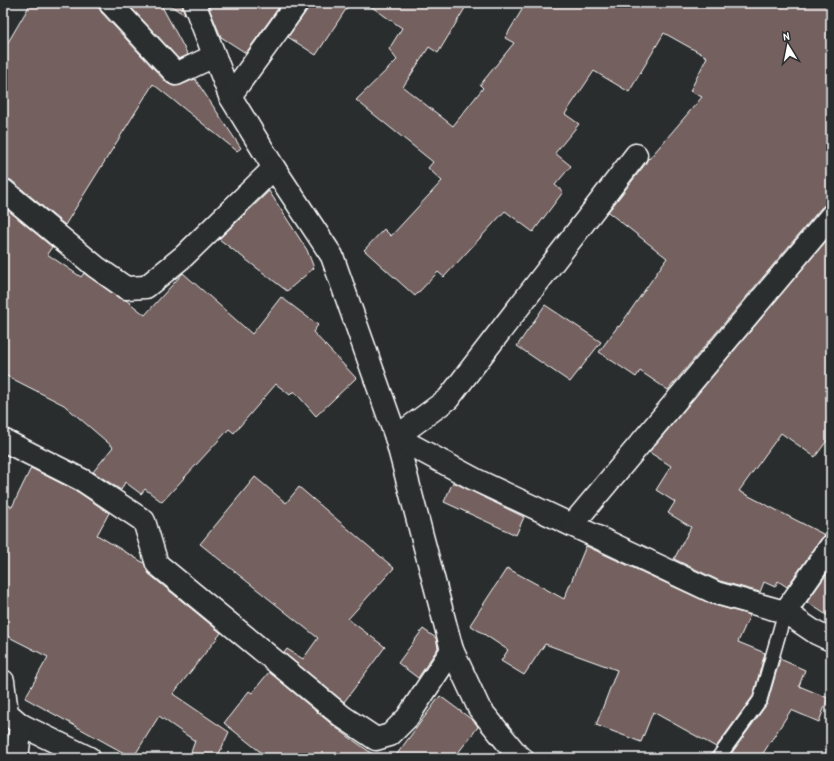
<svg xmlns="http://www.w3.org/2000/svg" width="834" height="761" font-family="'Patrick Hand',sans-serif">
<rect width="100%" height="100%" fill="#2a2d2e"/>
<filter id="ink" filterUnits="userSpaceOnUse"><feTurbulence type="fractalNoise" baseFrequency=".025" numOctaves="2"/><feDisplacementMap in="SourceGraphic" scale="8" xChannelSelector="R" yChannelSelector="G"/><feConvolveMatrix kernelMatrix="1 2 1 2 8 2 1 2 1" color-interpolation-filters="sRGB"/></filter>
<g filter="url(#ink)">
<g fill="#73605f" stroke="#fff">
<polygon points="31,3 98,3 101,12 167,83 173,86 181,85 195,79 241,148 237,151 153,84 65,225 11,180 3,178 3,51"/>
<polygon points="127,3 160,3 188,55 179,59"/>
<polygon points="166,3 182,3 185,15"/>
<polygon points="207,3 282,3 246,53 221,37"/>
<polygon points="309,3 350,3 316,55 288,37 307,10"/>
<polygon points="366,3 468,3 438,53 429,47 403,87 453,126 483,88 480,85 514,43 505,38 526,3 831,3 831,204 826,204 821,208 668,390 640,371 636,377 599,352 618,326 619,327 667,258 608,212 646,163 648,158 649,159 702,97 690,91 707,57 664,33 629,92 594,71 565,114 579,124 555,153 571,166 555,185 563,192 533,232 505,211 444,277 438,272 415,296 364,250 384,229 391,236 442,181 428,168 433,162 356,100 397,60 389,49 402,28"/>
<polygon points="269,191 307,250 314,268 287,291 219,239"/>
<polygon points="3,206 52,247 47,254 81,277 84,273 119,298 126,300 145,315 183,273 252,334 281,297 318,325 313,332 356,378 316,416 294,391 290,395 276,384 234,433 229,429 162,502 145,489 141,494 125,482 121,490 93,472 113,447 64,405 3,374"/>
<polygon points="831,235 831,435 815,457 781,433 739,491 825,535 821,539 787,587 778,581 775,587 764,582 760,592 720,581 674,559 691,527 668,513 675,502 656,490 671,466 649,452"/>
<polygon points="545,305 601,342 570,382 517,346"/>
<polygon points="31,468 78,492 109,513 97,535 144,563 149,574 221,633 173,694 229,732 217,758 189,758 195,741 159,716 133,758 25,698 48,657 3,634 3,502 12,507"/>
<polygon points="255,477 286,503 299,487 394,568 348,619 385,647 344,702 284,653 287,649 303,659 318,638 200,544"/>
<polygon points="453,482 524,517 516,535 444,502"/>
<polygon points="586,546 711,604 750,615 738,642 765,653 753,696 716,747 653,712 641,742 596,725 617,670 545,644 524,675 501,661 508,650 470,625 507,568 564,599"/>
<polygon points="831,568 831,618 807,602"/>
<polygon points="423,629 436,638 438,648 418,678 398,663"/>
<polygon points="780,659 805,670 799,686 828,698 819,722 791,710 760,758 737,758 731,754 767,704"/>
<polygon points="269,672 335,727 378,758 268,758 224,723 249,691 252,693"/>
<polygon points="440,696 475,722 478,727 454,758 394,758"/>
</g>
<g fill="none" stroke-linecap="round" stroke-linejoin="round">
<defs>
<polyline id="service" points="718,758 760,700 785,612"/>
<g id="minor">
<polyline points="110,3 176,74 214,56"/>
<polyline points="194,3 230,96 274,168 332,256 396,437 452,650 479,708 519,757 522,758"/>
<polyline points="230,96 278,30 297,3"/>
<polyline points="636,155 448,399 396,437 476,480 716,593 785,612 816,633 831,640"/>
<polyline points="3,190 96,267 126,288 146,287 184,256 274,168"/>
<polyline points="3,440 84,481 144,521 157,564 343,717 376,739 390,735 407,718 452,650"/>
<polyline points="572,525 831,216"/>
<polyline points="785,612 831,546"/>
<polyline points="3,681 7,713 21,725 89,758"/>
<polyline points="17,758 21,725"/>
</g>
</defs>
<use href="#service" stroke="#fff" stroke-width="16"/>
<use href="#minor" stroke="#fff" stroke-width="25"/>
<use href="#service" stroke="#2a2d2e" stroke-width="13"/>
<use href="#minor" stroke="#2a2d2e" stroke-width="22"/>
</g>
</g>
<rect width="834" height="761" fill="none" stroke="#2a2d2e" stroke-width="16"/>
<rect x="8" y="8" width="818" height="745" fill="none" stroke="#fff" stroke-width="1.5" filter="url(#ink)"/>
<g transform="translate(788 46) rotate(350)" stroke="#2a2d2e" stroke-width="3" paint-order="stroke">
<path d="M0-3L7 15L0 10L-7 15Z" fill="#ffffff"/>
<text y="-6" font-size="11" font-weight="bold" text-anchor="middle" fill="#ffffff">N</text>
</g>
</svg>
